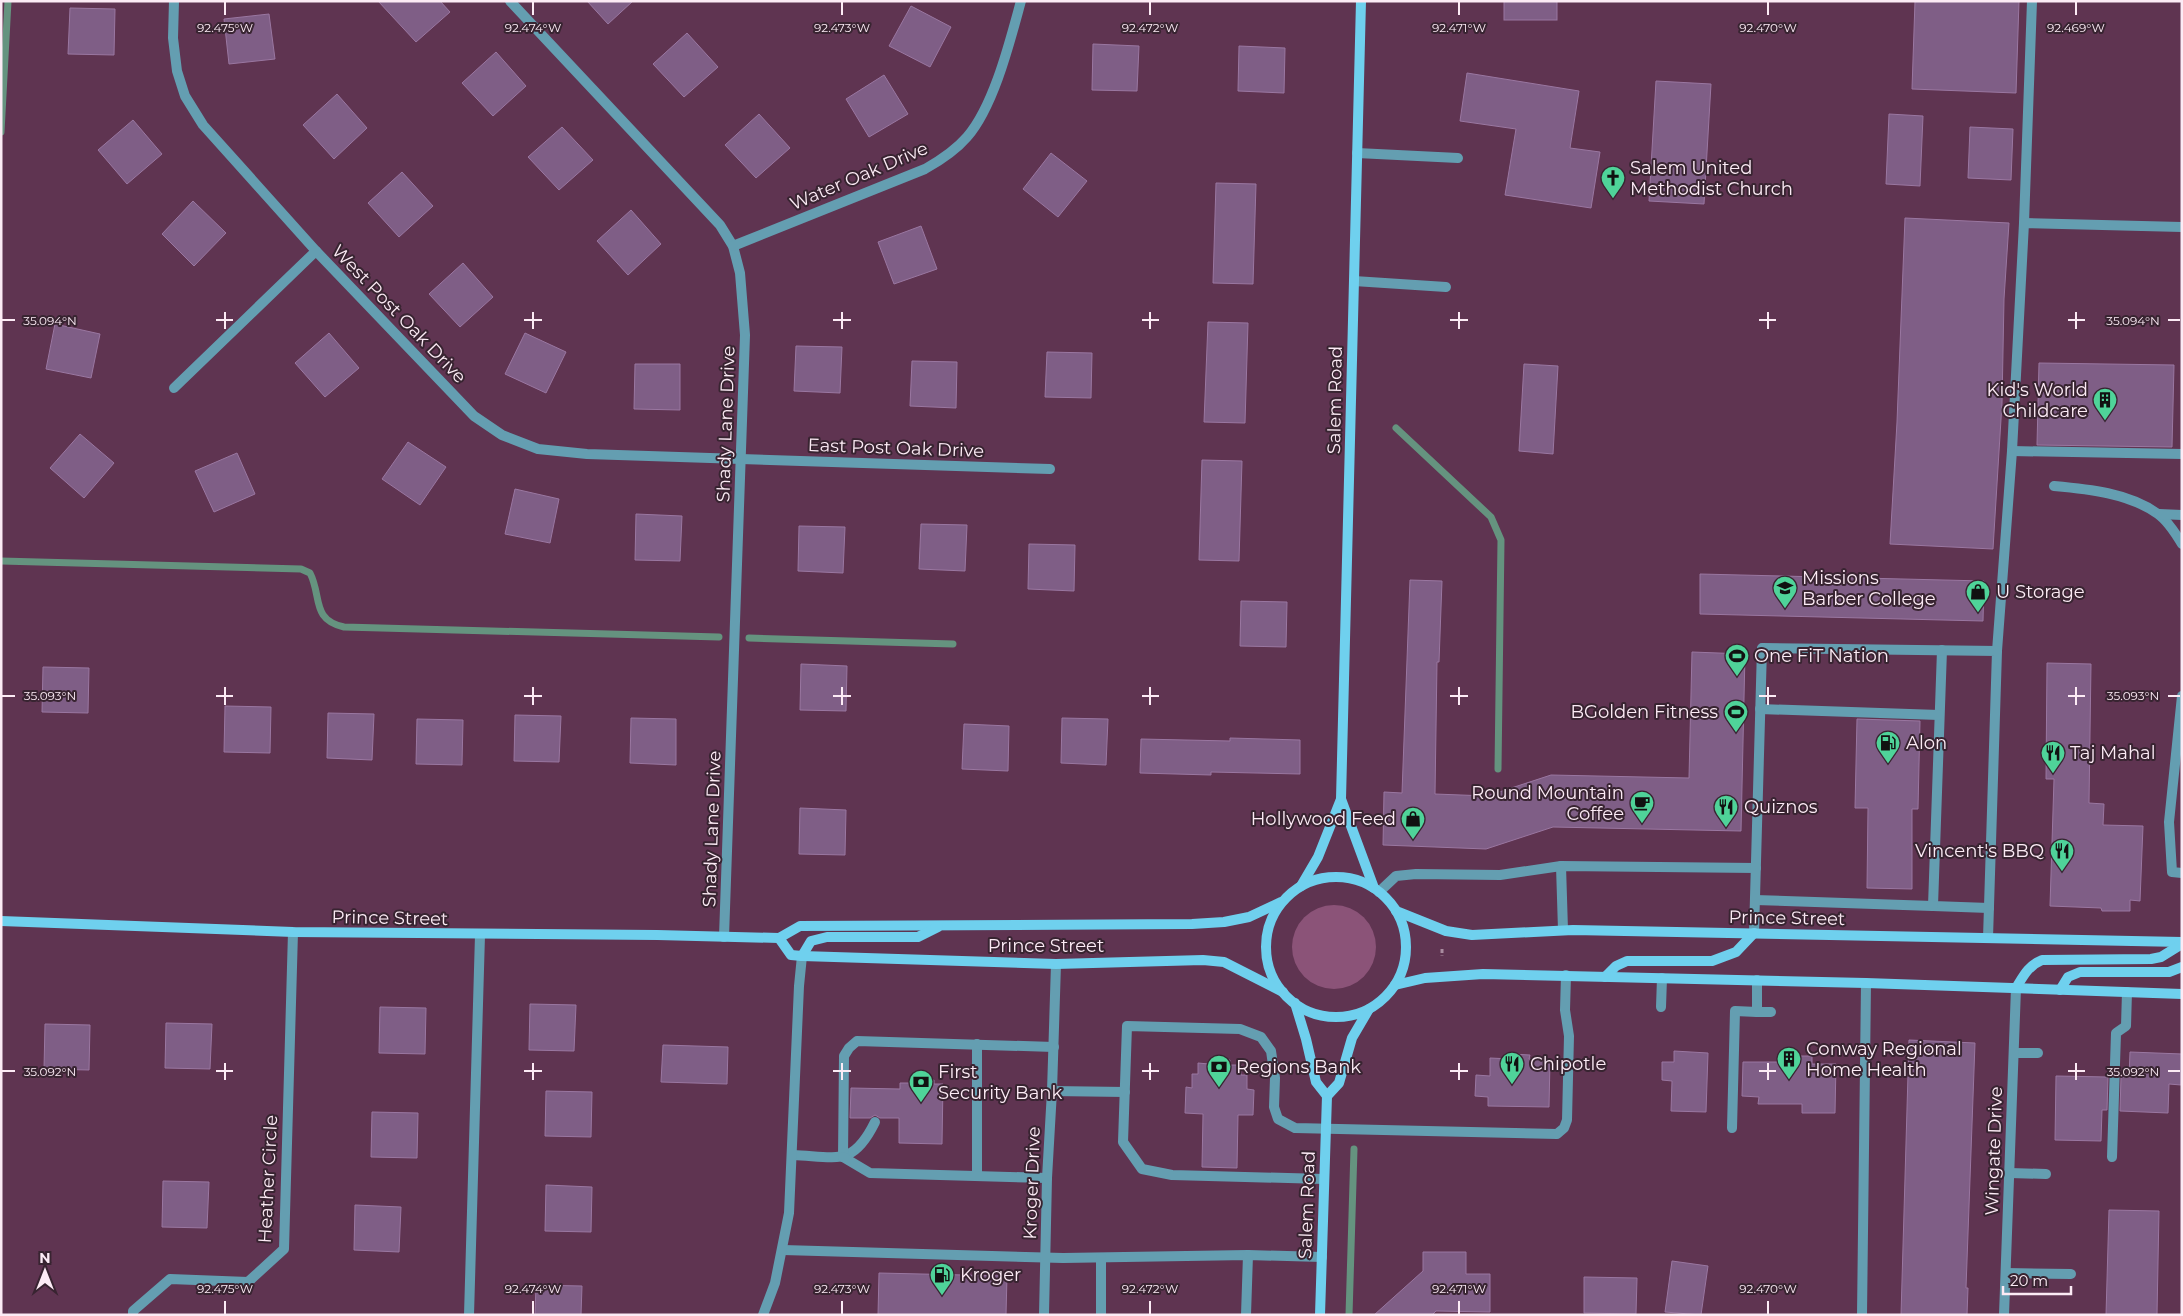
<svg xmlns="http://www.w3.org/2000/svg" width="2183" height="1316" font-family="Montserrat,sans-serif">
<rect width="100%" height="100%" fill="#5f3451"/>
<circle fill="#8b5378" cx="1334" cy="947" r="42"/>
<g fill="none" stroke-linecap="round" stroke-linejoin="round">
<g stroke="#65937f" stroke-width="7">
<polyline points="1,132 8,1"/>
<polyline points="1396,428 1491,517 1501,540 1498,769"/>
<path d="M1,561L301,569L310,573C322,596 311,620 344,627L719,637"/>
<polyline points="749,638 953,644"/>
<polyline points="1349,1315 1354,1149"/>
</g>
</g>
<g fill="#7f5e86" stroke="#9a77a1">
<polygon points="378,1 440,1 450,12 416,42"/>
<polygon points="587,1 633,1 608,24"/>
<rect x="1504" y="1" width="53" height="19"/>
<polygon points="1915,1 2019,1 2016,93 1912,89"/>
<polygon points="911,6 951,27 930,67 889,46"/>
<polygon points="70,8 115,9 114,55 68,54"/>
<polygon points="269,14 275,59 229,64 224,19"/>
<polygon points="687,33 718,67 684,97 653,64"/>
<polygon points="1093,44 1139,46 1137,91 1092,90"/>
<polygon points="1239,46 1285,48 1284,93 1238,91"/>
<polygon points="496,52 526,86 493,116 462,83"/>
<polygon points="1467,73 1579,91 1570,148 1600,152 1591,208 1505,195 1516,129 1460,121"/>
<polygon points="884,75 908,114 869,137 846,99"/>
<polygon points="1656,81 1711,84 1704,204 1649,201"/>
<polygon points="337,94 367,128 334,159 303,125"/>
<polygon points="759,114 790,148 756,178 725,145"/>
<polygon points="1889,114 1923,116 1920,186 1886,184"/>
<polygon points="133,120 162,154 127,184 98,150"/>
<polygon points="562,127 593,160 559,190 528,157"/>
<polygon points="1970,127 2013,129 2011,180 1968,178"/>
<polygon points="1051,153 1087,181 1058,217 1023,189"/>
<polygon points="402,172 433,206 399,237 368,203"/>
<polygon points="1216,183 1256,184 1253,284 1213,283"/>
<polygon points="193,201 226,233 194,266 162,234"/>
<polygon points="631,210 661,244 628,275 597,241"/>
<polygon points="1905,218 2009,223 2004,299 2002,403 1993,549 1890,544 1897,422"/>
<polygon points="921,226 937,269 894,284 878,242"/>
<polygon points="463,263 493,297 460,327 429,294"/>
<polygon points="1208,322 1248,323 1245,423 1204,422"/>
<polygon points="55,324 100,334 91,378 46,369"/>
<polygon points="329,333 359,368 325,397 295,363"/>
<polygon points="525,333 566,352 546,393 505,374"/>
<polygon points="796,346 842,347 840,393 794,391"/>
<polygon points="1047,352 1092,353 1091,398 1045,397"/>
<polygon points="912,361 957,362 956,408 910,406"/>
<polygon points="2039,363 2174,365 2172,447 2037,445"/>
<polygon points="635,364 680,364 680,410 634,409"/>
<polygon points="1524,364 1558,366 1553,454 1519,451"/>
<polygon points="80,434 114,463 84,498 50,468"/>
<polygon points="408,442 446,467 420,505 382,479"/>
<polygon points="237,453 255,494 214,512 195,471"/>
<polygon points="1202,460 1242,461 1239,561 1199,560"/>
<polygon points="515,489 559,499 550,543 505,534"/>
<polygon points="636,514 682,516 680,561 635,560"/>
<polygon points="921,524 967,525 965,571 919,569"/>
<polygon points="799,526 845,527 843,573 798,571"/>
<polygon points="1029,544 1075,545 1074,591 1028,589"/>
<polygon points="1700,574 1984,581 1983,621 1700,614"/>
<polygon points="1410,580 1442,581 1439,662 1437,662 1435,794 1487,796 1551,775 1689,778 1692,652 1745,654 1741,831 1553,827 1486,849 1383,845 1384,792 1402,793"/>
<polygon points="1241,601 1287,602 1286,647 1240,646"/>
<polygon points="2047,663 2091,664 2089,803 2104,804 2103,825 2143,826 2140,901 2130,900 2130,911 2102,911 2101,908 2050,906 2054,779 2046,779"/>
<polygon points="801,664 847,666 846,711 800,710"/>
<polygon points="43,667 89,668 88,713 42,712"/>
<polygon points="225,706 271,707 270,753 224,752"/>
<polygon points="328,713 374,714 372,760 327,758"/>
<polygon points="515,715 561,716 559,762 514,761"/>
<polygon points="631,718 676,719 676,765 630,763"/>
<polygon points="1062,718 1108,719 1106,765 1061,763"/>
<polygon points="417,719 463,720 462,765 416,764"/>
<polygon points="1857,719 1920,721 1918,809 1912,809 1912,889 1867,888 1868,808 1855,808"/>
<polygon points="964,724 1009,726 1008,771 962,769"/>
<polygon points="1230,738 1300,740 1300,774 1211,772 1211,775 1140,773 1141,739 1230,741"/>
<polygon points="800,808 846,810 845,855 799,854"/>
<polygon points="530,1004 576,1005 574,1051 529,1050"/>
<polygon points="380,1007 426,1008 425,1054 379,1053"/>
<polygon points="166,1023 212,1024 210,1069 165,1068"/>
<polygon points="45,1024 90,1025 89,1070 44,1069"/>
<polygon points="1909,1040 1975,1043 1966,1288 1968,1288 1967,1315 1901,1315"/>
<polygon points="663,1045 728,1047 727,1084 661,1082"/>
<polygon points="1674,1051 1708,1053 1706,1112 1671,1111 1672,1081 1662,1080 1662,1062 1674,1062"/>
<polygon points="2130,1052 2182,1054 2181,1085 2169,1084 2168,1113 2120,1111 2121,1077 2129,1077"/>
<polygon points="1511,1054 1530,1055 1529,1059 1550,1060 1549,1107 1488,1106 1488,1097 1475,1096 1476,1075 1490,1076 1490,1058 1511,1059"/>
<polygon points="1782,1056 1812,1056 1812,1064 1836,1064 1835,1113 1802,1113 1802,1104 1758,1104 1759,1097 1742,1096 1743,1062 1782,1062"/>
<polygon points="1209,1060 1230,1060 1229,1065 1241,1065 1241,1075 1247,1075 1247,1089 1254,1090 1253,1115 1238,1115 1237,1168 1202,1167 1203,1114 1185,1113 1186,1087 1192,1088 1192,1074 1198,1074 1198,1063 1209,1064"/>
<polygon points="2056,1076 2108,1077 2107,1110 2102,1110 2101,1141 2055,1140"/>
<polygon points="914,1080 934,1080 934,1084 943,1084 942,1144 899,1143 899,1118 880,1118 875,1115 870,1118 850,1118 851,1088 900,1089 900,1083 914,1083"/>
<polygon points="546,1091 592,1092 591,1137 545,1136"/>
<polygon points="372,1112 418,1113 417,1158 371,1157"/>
<polygon points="163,1181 209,1182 207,1228 162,1227"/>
<polygon points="546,1185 592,1187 591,1232 545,1231"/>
<polygon points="355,1205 401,1207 399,1252 354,1250"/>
<polygon points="2109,1210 2159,1211 2157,1315 2106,1315"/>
<polygon points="1423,1252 1466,1252 1466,1274 1490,1274 1490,1312 1436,1311 1432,1315 1374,1315 1423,1271"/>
<polygon points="1672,1261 1708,1266 1701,1315 1665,1312"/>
<polygon points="879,1273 1007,1276 1006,1315 878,1315"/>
<polygon points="1584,1277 1637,1278 1636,1314 1584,1313"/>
<polygon points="536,1285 582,1286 581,1315 535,1315"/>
</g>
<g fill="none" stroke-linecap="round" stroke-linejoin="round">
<polyline stroke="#a98b9f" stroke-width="3" stroke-dasharray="4 2.5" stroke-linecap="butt" points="1442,949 1442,956"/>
<g stroke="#649eb1" stroke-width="10">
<polyline points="1357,153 1458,158"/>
<polyline points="2024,223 2032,1"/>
<polyline points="1354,281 1446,287"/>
<polyline points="2012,451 2182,454"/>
<path d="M2054,486C2088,489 2129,493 2158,514C2168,521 2176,534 2182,544"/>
<polyline points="2159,514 2182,515"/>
<polyline points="1942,650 1933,906 1989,908"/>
<polyline points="1997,651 2012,451 2024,223 2182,227"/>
<polyline points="2182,696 2169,822 2172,872 2182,873"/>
<polyline points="1760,709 1939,715"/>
<polyline points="1379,892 1396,876 1416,874 1500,875 1561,866"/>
<polyline points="1755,900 1933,906"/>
<polyline points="1563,930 1561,866 1756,868"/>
<polyline points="1754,933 1762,648 1997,651 1988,938"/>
<polyline points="1661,1007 1662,978"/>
<polyline points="1757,1012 1771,1012"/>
<polyline points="977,1044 977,1176"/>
<polyline points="2014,1053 2038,1053"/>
<polyline points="1052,1091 1125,1092"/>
<polyline points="1732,1128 1735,1011 1757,1012 1757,980"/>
<path d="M793,1155C837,1157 853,1167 875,1122"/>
<polyline points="843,1157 844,1056 849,1048 857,1041 1054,1047"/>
<polyline points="843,1157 870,1173 1047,1178"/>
<polyline points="2112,1157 2116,1033 2126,1026 2127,992"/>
<polyline points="2010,1173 2046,1174"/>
<polyline points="1324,1179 1172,1175 1142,1169 1123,1142 1127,1026 1240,1029 1261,1037 1271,1051 1275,1078 1274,1107 1278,1119 1295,1128 1557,1134 1564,1128 1567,1120 1569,1036 1565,1010 1566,975"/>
<polyline points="783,1250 1063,1258 1248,1255 1322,1257"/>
<polyline points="2006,1273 2071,1274"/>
<polyline points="763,1315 775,1283 789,1213 799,986 802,956"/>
<polyline points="1101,1315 1101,1258"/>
<polyline points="1246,1315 1248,1255"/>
</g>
<g stroke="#649eb1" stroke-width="10">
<polyline points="174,1 173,38 177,71 185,96 203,125 316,251 474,416 502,435 538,449 587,454 1050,469"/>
<polyline points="510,1 720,225 733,246 740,273 745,335 724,937"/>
<path d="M733,246L925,169C941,160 955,151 967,137C994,106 1010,41 1021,1"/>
<polyline points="174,388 316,251"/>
<polyline points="133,1315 133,1311 170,1279 248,1282 284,1249 293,932"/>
<polyline points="469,1315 480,935"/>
<polyline points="1044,1315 1047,1178 1052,1091 1056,964"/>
<polyline points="1862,1315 1866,983"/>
<polyline points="2004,1315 2016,988"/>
</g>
<g stroke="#6fd0ee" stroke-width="10">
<polyline points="1361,1 1341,799 1374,888"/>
<circle cx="1336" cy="947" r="70"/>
<polyline points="1301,886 1318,857 1341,799"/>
<polyline points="1396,911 1446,931 1472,935 1573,930 2182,942"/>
<polyline points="1,921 293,932 657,935 779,938 800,926 1192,924 1224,922 1249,917 1281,902"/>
<polyline points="779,938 791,955 802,956 1056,964 1203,960 1224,962 1283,992"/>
<polyline points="802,956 811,941 827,937 918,937 938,927"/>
<polyline points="1605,977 1616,966 1627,961 1712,961 1736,952 1754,933"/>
<polyline points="1395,985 1425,978 1483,974 1866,983 2182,994"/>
<path d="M2016,988C2024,975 2028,966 2042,960L2151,959L2161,957L2182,944"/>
<polyline points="2060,990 2068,977 2080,972 2169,972 2182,967"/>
<polyline points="1295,1003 1306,1039 1316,1082 1327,1096 1320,1315"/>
<polyline points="1327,1096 1339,1083 1352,1038 1369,1009"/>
</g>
</g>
<path fill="none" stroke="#fcebf5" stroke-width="2" d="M225,2V15M533,2V15M842,2V15M1150,2V15M1459,2V15M1768,2V15M2076,2V15M225,312V329M533,312V329M842,312V329M1150,312V329M1459,312V329M1768,312V329M2076,312V329M2,320H15M216,320H233M524,320H542M833,320H851M1142,320H1159M1450,320H1468M1759,320H1776M2068,320H2085M2168,320H2180M225,687V705M533,687V705M842,687V705M1150,687V705M1459,687V705M1768,687V705M2076,687V705M2,696H15M216,696H233M524,696H542M833,696H851M1142,696H1159M1450,696H1468M1759,696H1776M2068,696H2085M2168,696H2180M225,1063V1080M533,1063V1080M842,1063V1080M1150,1063V1080M1459,1063V1080M1768,1063V1080M2076,1063V1080M2,1071H15M216,1071H233M524,1071H542M833,1071H851M1142,1071H1159M1450,1071H1468M1759,1071H1776M2068,1071H2085M2168,1071H2180M225,1301V1314M533,1301V1314M842,1301V1314M1150,1301V1314M1459,1301V1314M1768,1301V1314"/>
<defs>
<symbol id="church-pin" viewBox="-11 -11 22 30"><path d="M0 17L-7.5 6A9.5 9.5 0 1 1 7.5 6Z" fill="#4fd399" stroke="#382431"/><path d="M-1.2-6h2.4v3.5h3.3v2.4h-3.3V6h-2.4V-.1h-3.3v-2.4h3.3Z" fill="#111"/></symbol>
<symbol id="building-pin" viewBox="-11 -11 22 30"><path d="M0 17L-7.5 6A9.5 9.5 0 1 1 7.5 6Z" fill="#4fd399" stroke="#382431"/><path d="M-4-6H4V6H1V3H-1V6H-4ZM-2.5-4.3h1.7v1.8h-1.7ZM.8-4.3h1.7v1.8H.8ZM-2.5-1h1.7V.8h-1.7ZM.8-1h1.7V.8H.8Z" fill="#111"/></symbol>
<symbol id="school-pin" viewBox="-11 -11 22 30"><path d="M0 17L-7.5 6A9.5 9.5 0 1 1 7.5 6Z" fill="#4fd399" stroke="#382431"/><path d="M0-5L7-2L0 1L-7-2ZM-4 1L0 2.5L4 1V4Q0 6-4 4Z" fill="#111"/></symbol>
<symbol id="shop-pin" viewBox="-11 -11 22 30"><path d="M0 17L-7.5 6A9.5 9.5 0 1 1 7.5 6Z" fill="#4fd399" stroke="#382431"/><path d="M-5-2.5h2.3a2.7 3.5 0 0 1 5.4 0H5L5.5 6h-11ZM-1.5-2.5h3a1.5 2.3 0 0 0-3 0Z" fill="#111"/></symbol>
<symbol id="stadium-pin" viewBox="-11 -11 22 30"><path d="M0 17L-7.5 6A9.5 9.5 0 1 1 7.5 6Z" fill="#4fd399" stroke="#382431"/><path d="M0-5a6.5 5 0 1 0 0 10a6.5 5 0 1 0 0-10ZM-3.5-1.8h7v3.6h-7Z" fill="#111"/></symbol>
<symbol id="fuel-pin" viewBox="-11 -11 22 30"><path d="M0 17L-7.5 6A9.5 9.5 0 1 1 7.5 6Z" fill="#4fd399" stroke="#382431"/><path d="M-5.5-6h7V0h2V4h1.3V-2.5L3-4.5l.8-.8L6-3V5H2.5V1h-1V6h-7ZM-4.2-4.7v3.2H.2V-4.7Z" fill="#111"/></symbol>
<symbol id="restaurant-pin" viewBox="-11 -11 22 30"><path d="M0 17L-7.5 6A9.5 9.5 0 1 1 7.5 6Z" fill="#4fd399" stroke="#382431"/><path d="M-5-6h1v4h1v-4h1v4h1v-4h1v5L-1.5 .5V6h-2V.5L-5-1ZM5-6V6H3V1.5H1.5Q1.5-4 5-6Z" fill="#111"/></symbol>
<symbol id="cafe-pin" viewBox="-11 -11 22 30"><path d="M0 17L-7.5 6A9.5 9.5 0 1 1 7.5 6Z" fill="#4fd399" stroke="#382431"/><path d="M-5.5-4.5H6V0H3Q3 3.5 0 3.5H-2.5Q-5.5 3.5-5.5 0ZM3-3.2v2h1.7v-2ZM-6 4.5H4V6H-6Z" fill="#111"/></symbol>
<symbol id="bank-pin" viewBox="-11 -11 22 30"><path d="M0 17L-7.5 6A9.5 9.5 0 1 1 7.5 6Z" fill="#4fd399" stroke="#382431"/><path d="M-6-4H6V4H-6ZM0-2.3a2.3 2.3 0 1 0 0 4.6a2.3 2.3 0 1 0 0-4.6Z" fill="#111"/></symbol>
</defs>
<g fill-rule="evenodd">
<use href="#church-pin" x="1599" y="164" width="28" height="38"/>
<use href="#building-pin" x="2091" y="386" width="28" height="38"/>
<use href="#school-pin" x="1771" y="574" width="28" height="38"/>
<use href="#shop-pin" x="1964" y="578" width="28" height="38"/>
<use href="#stadium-pin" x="1723" y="642" width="28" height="38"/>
<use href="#stadium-pin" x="1722" y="698" width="28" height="38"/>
<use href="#fuel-pin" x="1874" y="729" width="28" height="38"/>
<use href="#restaurant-pin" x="2039" y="739" width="28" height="38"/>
<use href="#cafe-pin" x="1628" y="789" width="28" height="38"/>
<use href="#restaurant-pin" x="1712" y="793" width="28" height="38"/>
<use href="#shop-pin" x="1399" y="805" width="28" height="38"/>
<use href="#restaurant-pin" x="2048" y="837" width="28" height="38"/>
<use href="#building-pin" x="1775" y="1045" width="28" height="38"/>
<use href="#restaurant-pin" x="1498" y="1050" width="28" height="38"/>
<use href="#bank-pin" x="1205" y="1053" width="28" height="38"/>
<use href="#bank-pin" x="907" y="1068" width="28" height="38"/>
<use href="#fuel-pin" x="928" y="1261" width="28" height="38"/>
</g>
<g text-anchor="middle" stroke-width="4" stroke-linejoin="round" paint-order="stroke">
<g font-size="18" fill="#fcebf5" stroke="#382431" text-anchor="start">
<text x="1630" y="174">Salem United<tspan x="1630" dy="21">Methodist Church</tspan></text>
<text x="2088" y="396" text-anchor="end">Kid's World<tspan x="2088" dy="21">Childcare</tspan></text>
<text x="1802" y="584">Missions<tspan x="1802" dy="21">Barber College</tspan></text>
<text x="1996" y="598">U Storage</text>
<text x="1754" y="662">One FiT Nation</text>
<text x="1718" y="718" text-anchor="end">BGolden Fitness</text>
<text x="1906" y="749">Alon</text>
<text x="2070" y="759">Taj Mahal</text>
<text x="1624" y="799" text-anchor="end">Round Mountain<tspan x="1624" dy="21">Coffee</tspan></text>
<text x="1744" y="813">Quiznos</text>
<text x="1396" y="825" text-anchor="end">Hollywood Feed</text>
<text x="2044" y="857" text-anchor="end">Vincent's BBQ</text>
<text x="1806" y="1055">Conway Regional<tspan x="1806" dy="21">Home Health</tspan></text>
<text x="1530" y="1070">Chipotle</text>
<text x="1236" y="1073">Regions Bank</text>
<text x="938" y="1078">First<tspan x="938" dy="21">Security Bank</tspan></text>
<text x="960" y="1281">Kroger</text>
</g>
<g font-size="18" fill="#fcebf5" stroke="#382431">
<text transform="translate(859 176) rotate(-23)" y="6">Water Oak Drive</text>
<text transform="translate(399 314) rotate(46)" y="6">West Post Oak Drive</text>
<text transform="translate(1335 400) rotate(-89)" y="6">Salem Road</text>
<text transform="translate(726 424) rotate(-88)" y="6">Shady Lane Drive</text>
<text transform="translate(896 448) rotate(2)" y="6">East Post Oak Drive</text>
<text transform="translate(712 829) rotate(-88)" y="6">Shady Lane Drive</text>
<text transform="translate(390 918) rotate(1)" y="6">Prince Street</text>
<text transform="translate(1787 918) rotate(1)" y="6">Prince Street</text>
<text x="1046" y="952">Prince Street</text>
<text transform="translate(1994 1151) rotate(-88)" y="6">Wingate Drive</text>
<text transform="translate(268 1179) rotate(-87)" y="6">Heather Circle</text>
<text transform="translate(1032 1183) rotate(-88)" y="6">Kroger Drive</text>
<text transform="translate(1307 1205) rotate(-88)" y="6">Salem Road</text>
</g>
</g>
<g font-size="12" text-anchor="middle" fill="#fcebf5" stroke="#382431" stroke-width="4" stroke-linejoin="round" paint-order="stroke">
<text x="225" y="32">92.475°W</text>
<text x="533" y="32">92.474°W</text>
<text x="842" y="32">92.473°W</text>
<text x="1150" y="32">92.472°W</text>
<text x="1459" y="32">92.471°W</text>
<text x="1768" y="32">92.470°W</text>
<text x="2076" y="32">92.469°W</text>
<text x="50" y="325">35.094°N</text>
<text x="2133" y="325">35.094°N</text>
<text x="50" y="700">35.093°N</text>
<text x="2133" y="700">35.093°N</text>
<text x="50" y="1076">35.092°N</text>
<text x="2133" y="1076">35.092°N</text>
<text x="225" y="1293">92.475°W</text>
<text x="533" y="1293">92.474°W</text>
<text x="842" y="1293">92.473°W</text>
<text x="1150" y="1293">92.472°W</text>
<text x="1459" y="1293">92.471°W</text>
<text x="1768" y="1293">92.470°W</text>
</g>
<rect width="2183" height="1316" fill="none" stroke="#fcebf5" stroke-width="5"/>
<g transform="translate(45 1271)" stroke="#382431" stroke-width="4" paint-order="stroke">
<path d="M0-4L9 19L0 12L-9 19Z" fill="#fcebf5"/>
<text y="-8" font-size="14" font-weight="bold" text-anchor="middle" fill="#fcebf5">N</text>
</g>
<path d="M2003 1286v8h68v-8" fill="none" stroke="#fcebf5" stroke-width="2.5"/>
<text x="2010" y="1286" font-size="15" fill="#fcebf5" stroke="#382431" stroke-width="4" paint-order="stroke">20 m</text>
</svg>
